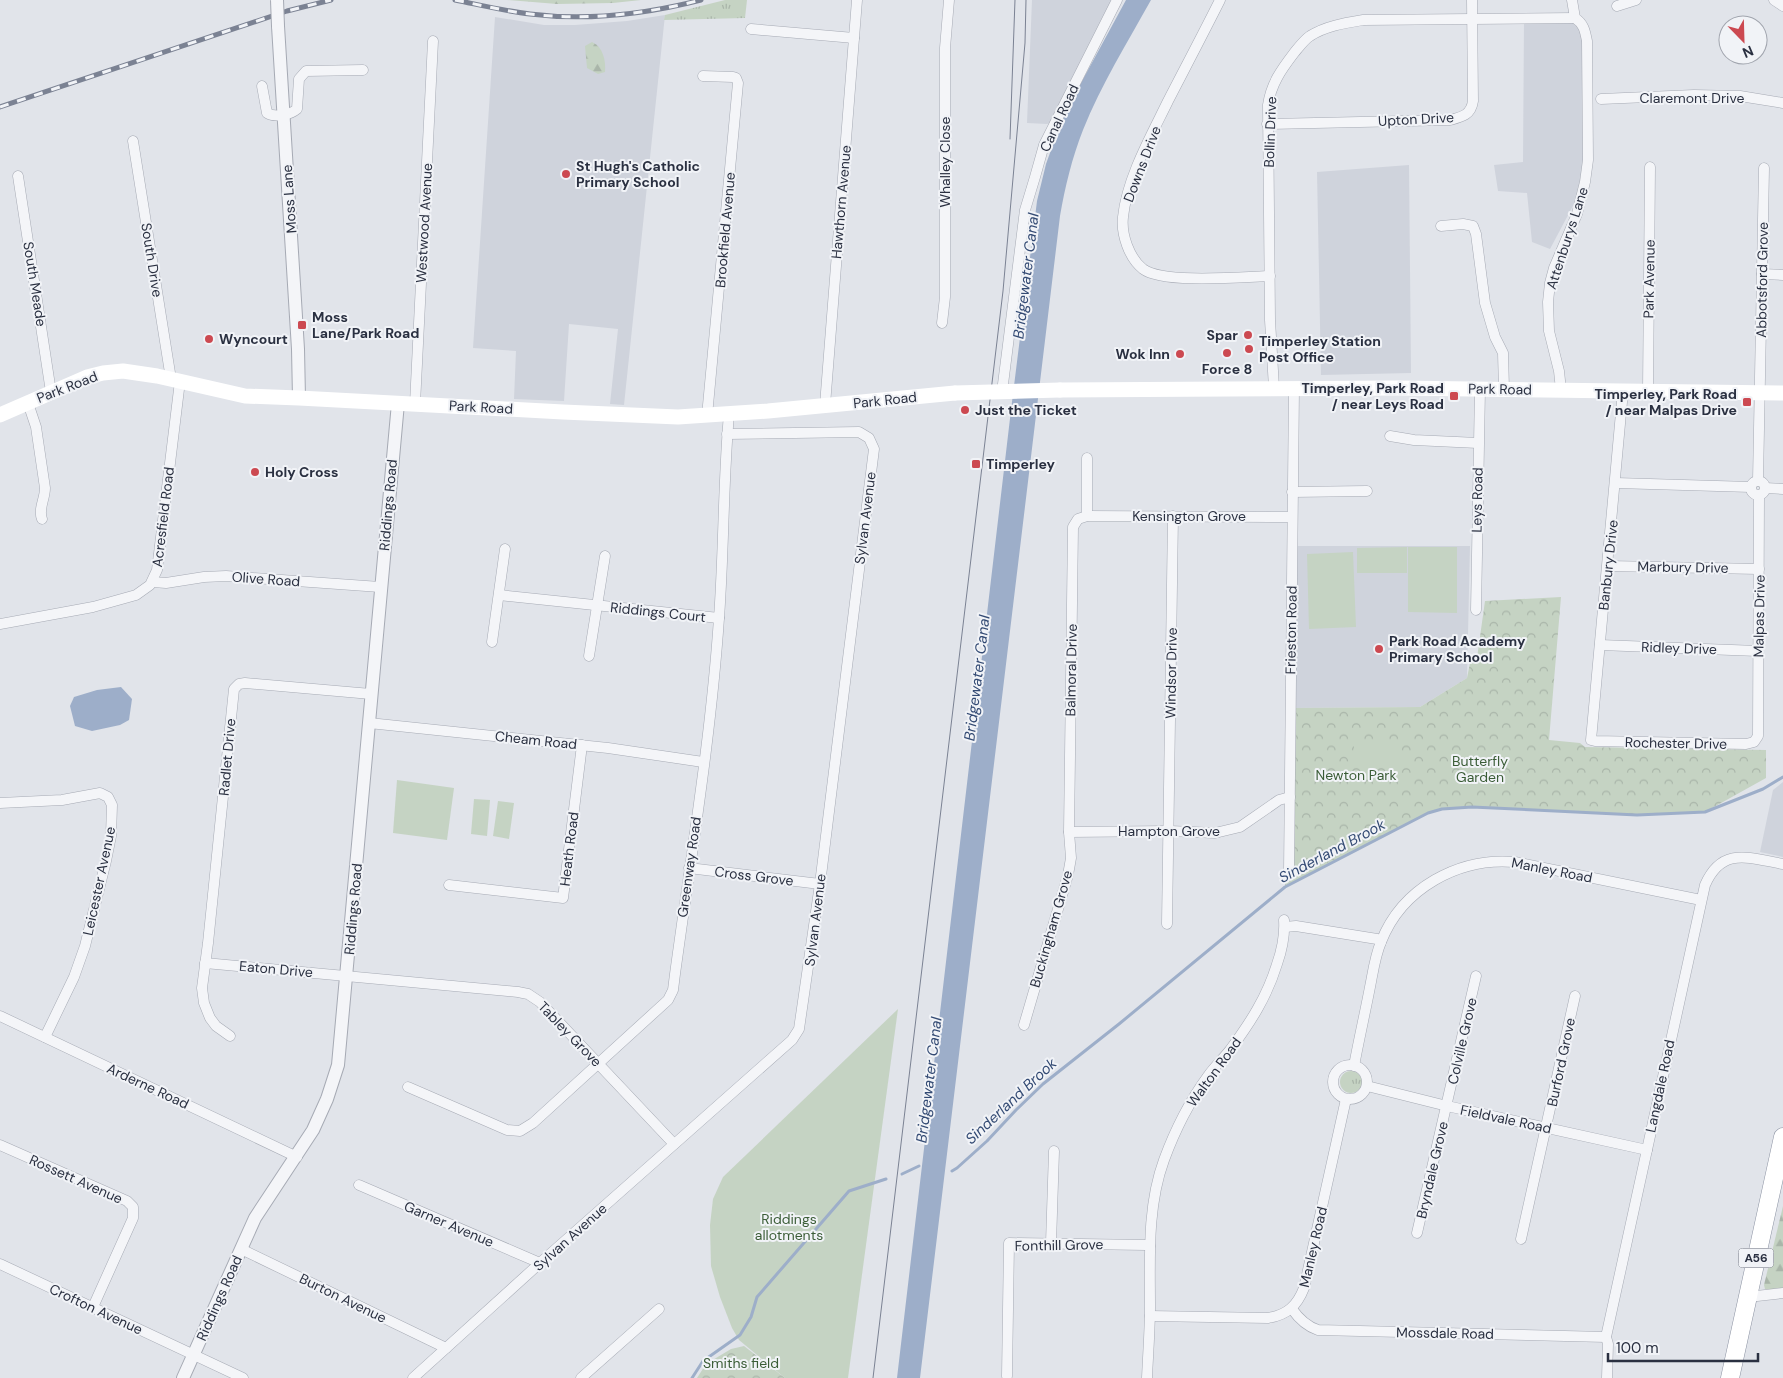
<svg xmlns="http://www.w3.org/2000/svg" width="1783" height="1378" font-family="'DM Sans',sans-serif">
<defs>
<pattern id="grass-tufts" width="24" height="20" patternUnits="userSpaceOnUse" patternTransform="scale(1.25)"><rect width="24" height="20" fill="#c5d3c3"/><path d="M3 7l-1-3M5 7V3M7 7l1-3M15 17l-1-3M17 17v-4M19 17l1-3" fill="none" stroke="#a9b5a9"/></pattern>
<pattern id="forest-firs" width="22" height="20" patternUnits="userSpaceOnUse" patternTransform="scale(1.25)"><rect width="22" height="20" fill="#c5d3c3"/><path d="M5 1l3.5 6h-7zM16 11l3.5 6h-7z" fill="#a9b5a9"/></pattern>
<pattern id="park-crowns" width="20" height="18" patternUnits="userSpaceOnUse" patternTransform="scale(1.25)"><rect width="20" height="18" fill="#c5d3c3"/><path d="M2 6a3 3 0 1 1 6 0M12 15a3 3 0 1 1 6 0" fill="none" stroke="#a9b5a9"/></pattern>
</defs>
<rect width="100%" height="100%" fill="#e1e4ea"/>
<g fill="#cfd3dc">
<polygon points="1032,0 1112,0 1069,84 1050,123 1047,124 1027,123"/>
<polygon points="665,15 624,405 610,404 618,329 569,324 564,401 514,399 516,351 473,348 495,17 544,25 575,25 627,21"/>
<polygon points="1524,20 1576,23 1584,42 1584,174 1575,202 1550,249 1532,242 1527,193 1498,191 1494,165 1523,162"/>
<polygon points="1409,165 1411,373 1321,375 1317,172"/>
<polygon points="1292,546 1470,546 1467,678 1420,707 1290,708"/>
<polygon points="1783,782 1783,857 1760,852 1773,790"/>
</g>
<g fill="url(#grass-tufts)">
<polygon points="725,0 747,0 745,18 664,20 665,15"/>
<circle cx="1351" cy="1082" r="11"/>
</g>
<g fill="url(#forest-firs)">
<polygon points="507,0 641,0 613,3 557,4"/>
<path d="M592,42C603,47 606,60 605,72L598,74L587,68L585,46Z"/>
<polygon points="1783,1206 1783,1289 1769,1290 1765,1289 1764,1285"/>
</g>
<g fill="url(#park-crowns)">
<polygon points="1561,597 1549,740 1580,743 1585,747 1766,750 1766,778 1705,812 1637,815 1472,807 1442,809 1428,813 1285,887 1290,708 1420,707 1467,678 1471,658 1477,658 1485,601"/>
<polygon points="744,1346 785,1378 697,1378 706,1364 731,1349"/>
</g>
<g fill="#c5d3c3">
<polygon points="1407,547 1407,573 1357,573 1357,548"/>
<polygon points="1408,547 1457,547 1457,613 1408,612"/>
<polygon points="1353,552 1356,627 1309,629 1307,554"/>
<rect x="1354" y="740" width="46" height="23"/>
<polygon points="1473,750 1496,758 1500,764 1507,773 1504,787 1451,783"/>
<polygon points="397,780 454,788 447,840 393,833"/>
<polygon points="474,799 490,800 487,836 471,834"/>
<polygon points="498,801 514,803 509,839 493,836"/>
<polygon points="898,1009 848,1378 785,1378 739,1340 732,1328 720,1297 711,1266 710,1225 713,1199 723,1177"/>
</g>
<g fill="#9daec9">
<path d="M1126,0H1151C1127,43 1101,85 1083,130C1072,158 1065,187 1060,216L920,1378H897L1011,410L1037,201L1046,164L1059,128L1075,94Z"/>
<polygon points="121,687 132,699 129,720 120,725 92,731 75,726 70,706 74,697 97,690"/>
</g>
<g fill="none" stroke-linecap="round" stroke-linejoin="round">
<g stroke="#9daec9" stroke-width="3">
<polyline points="952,1171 957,1168 987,1141 1016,1110 1043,1084 1119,1024 1285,887 1428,813 1442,809 1472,807 1637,815 1705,812 1763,789 1783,777"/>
<polyline points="902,1174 919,1166"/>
<polyline points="692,1378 703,1361 740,1335 751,1317 757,1297 849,1191 886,1179"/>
</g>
<defs>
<g id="minor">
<path d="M1220,0C1203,34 1185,68 1168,101C1151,136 1127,178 1123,217C1121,234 1129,258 1143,269C1163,284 1242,277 1270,276"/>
<polyline points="1774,0 1783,6"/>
<polyline points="1617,6 1636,0"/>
<polyline points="751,29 854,38"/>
<polyline points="703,76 733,77 736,78 738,83 707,416"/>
<path d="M262,86L267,113C275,118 290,115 297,109L299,79L306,71L363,70"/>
<polyline points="1601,99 1694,95 1740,96 1783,103"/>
<path d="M1267,124L1450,120C1462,117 1471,115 1473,101L1472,0"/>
<polyline points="133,141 171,379"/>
<polyline points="18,176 51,392"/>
<polyline points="1441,226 1463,224 1473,226 1476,234 1485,303 1495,337 1503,353 1504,389"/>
<polyline points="1762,274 1783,275"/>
<polyline points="942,323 945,297 945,48 949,0"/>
<path d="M1274,388L1270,320L1268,105C1271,84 1281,70 1294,53C1299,47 1304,40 1310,36C1326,26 1345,23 1363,20L1575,18"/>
<path d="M1561,390L1559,371L1549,331L1548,302L1550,283L1554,268L1577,214L1585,182L1588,160L1587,41C1585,31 1584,24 1575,18L1572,0"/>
<polyline points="1623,391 1591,740 1595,741 1746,744 1754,742 1758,736 1759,495"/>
<polyline points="1648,391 1650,167"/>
<polyline points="1002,392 1025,210 1035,177 1044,145 1117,0"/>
<path d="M28,403L36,427L45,488C45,499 38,509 42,519"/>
<polyline points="415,404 433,41"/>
<polyline points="825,405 857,0"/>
<polyline points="1390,436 1414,440 1478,443"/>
<circle cx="1758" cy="488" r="7"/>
<polyline points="1758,481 1764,168"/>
<polyline points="1616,483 1751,487"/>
<polyline points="1765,488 1783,489"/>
<polyline points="1292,492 1367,491"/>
<polyline points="1087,516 1087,458"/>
<polyline points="1608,566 1759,569"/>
<polyline points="153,582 166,583 204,577 226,576 380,587"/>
<polyline points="499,595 719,618"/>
<polyline points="1476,610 1480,389"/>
<polyline points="0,624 93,607 136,595 150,585 157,570 180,381"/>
<polyline points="492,642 505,549"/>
<polyline points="1600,645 1758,651"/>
<polyline points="589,656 605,556"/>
<polyline points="369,723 608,748 703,762"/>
<polyline points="0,803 62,800 100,793 108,797 112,805 111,836 106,861 85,946 74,977 45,1037"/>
<polyline points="1069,832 1170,831 1215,833 1240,827 1279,800 1290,797"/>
<polyline points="689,868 820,884"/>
<polyline points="1289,872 1294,388"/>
<polyline points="449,885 563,898 582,745"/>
<polyline points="1167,924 1173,516"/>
<polyline points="1285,927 1296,926 1377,939 1381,942"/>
<polyline points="205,963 518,992 528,994 540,1002 674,1144"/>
<polyline points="0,1016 297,1157"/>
<polyline points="1024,1025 1068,875 1071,858 1069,832 1073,527 1078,519 1087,516 1292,517"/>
<polyline points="230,1036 216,1026 210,1018 204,1003 202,988 208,943 234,689 239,684 245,683 371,694"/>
<circle cx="1350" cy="1082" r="17"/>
<path d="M1354,1066C1359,1039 1365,1013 1370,987C1373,972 1375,956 1381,942C1402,888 1459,857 1515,862L1701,900"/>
<polyline points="1367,1086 1447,1106 1647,1150"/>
<path d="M408,1087L507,1130L520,1131L533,1123L668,1000L673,990L675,974C691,856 711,737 719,618C724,550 723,482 729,414"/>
<polyline points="0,1145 127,1201 133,1207 133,1218 93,1307"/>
<polyline points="359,1185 540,1263"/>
<polyline points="1417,1233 1476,976"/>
<polyline points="1521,1239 1575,996"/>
<polyline points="1051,1243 1054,1151"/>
<polyline points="241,1249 446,1348"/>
<polyline points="0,1264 243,1378"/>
<polyline points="1748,1297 1783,1293"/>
<path d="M1292,1309C1299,1319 1306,1326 1318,1330L1606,1337"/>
<path d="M1150,1316L1268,1318C1287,1315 1297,1306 1304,1288L1346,1099"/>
<polyline points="1007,1376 1009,1243 1146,1245 1150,1246"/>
<polyline points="413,1378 540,1263 792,1040 799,1029 820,884 874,449 869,438 859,432 727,434"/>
<polyline points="581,1378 659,1309"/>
<path d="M1147,1378C1148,1354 1150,1330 1150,1306C1150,1258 1147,1206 1164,1160C1175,1130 1189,1102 1208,1076C1214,1067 1223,1059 1230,1050C1250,1023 1267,997 1277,964C1282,950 1285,935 1284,920"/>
<path d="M1607,1378L1608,1344L1606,1337L1705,885C1722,846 1749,858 1783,864"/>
</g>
<g id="tertiary">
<polyline points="278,26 298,349 299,398"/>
<polyline points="183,1378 255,1218 313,1130 327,1099 338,1065 398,403"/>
</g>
<polyline id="trunk" points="1730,1378 1783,1137"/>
</defs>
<use href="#minor" stroke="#a6aab4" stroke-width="11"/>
<use href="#tertiary" stroke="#a6aab4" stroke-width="14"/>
<use href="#trunk" stroke="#8990a0" stroke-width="19"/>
<use href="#minor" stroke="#f4f5f8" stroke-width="10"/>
<use href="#tertiary" stroke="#f4f5f8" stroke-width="12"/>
<g stroke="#fff" stroke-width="15">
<polyline points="1060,390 1398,388 1783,393"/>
<polyline points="0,415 87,377 103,373 123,371 157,376 245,396 299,398 563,412 678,417 768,411 955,393"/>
</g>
<use href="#trunk" stroke="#fff" stroke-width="18"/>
<g stroke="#7b8293" stroke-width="1">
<polyline points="1010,139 1015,0"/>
<polyline points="873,1378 1003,291 1025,43 1026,0"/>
</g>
<defs>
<g id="rail">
<path d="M455,0C480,5 505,11 530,14C586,21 646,14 701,0"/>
<polyline points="0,107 287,11 331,0"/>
</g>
</defs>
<use href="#rail" stroke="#7b8293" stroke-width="5"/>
<use href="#rail" stroke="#f1f3f7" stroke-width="3" stroke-dasharray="9" stroke-linecap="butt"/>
<defs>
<polyline id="tertiary-bridge" points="277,0 278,26"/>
</defs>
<use href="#tertiary-bridge" stroke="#a6aab4" stroke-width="14" stroke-linecap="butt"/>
<use href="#tertiary-bridge" stroke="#f4f5f8" stroke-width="12"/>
<polyline stroke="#fff" stroke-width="15" points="955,393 1060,390"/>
</g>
<g fill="#cc4951" stroke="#f1f3f7" stroke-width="2">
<circle cx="566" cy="174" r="5"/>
<rect x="297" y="320" width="10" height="10" rx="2.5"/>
<circle cx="1248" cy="335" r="5"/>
<circle cx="209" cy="339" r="5"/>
<circle cx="1249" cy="349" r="5"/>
<circle cx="1227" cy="353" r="5"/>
<circle cx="1180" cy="354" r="5"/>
<rect x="1449" y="391" width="10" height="10" rx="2.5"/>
<rect x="1742" y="397" width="10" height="10" rx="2.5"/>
<circle cx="965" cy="410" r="5"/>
<rect x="971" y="459" width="10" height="10" rx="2.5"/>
<circle cx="255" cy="472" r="5"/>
<circle cx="1379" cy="649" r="5"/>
</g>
<g text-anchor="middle" stroke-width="4" stroke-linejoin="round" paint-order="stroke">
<rect fill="#f1f3f7" stroke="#666a78" stroke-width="1" x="1738.5" y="1248.5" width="35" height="19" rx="4"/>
<g font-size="12" font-weight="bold" fill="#2a3041">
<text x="1756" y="1262">A56</text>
</g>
<g font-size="14" fill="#2a3041" stroke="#f1f3f7">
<text x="1692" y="103">Claremont Drive</text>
<text transform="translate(1059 118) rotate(-65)" y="5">Canal Road</text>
<text transform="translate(1416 119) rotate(-3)" y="5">Upton Drive</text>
<text transform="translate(1270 132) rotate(-88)" y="5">Bollin Drive</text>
<text transform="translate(945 162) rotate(-90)" y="5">Whalley Close</text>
<text transform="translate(1142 164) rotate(-69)" y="5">Downs Drive</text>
<text transform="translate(289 199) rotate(-94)" y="5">Moss Lane</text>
<text transform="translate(841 202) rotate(-85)" y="5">Hawthorn Avenue</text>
<text transform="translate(424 223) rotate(-87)" y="5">Westwood Avenue</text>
<text transform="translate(725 230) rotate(-85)" y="5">Brookfield Avenue</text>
<text transform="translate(1567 238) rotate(-72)" y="5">Attenburys Lane</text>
<text transform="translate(152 260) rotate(81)" y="5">South Drive</text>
<text transform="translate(1649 279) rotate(-89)" y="5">Park Avenue</text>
<text transform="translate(1762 280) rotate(-89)" y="5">Abbotsford Grove</text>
<text transform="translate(35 284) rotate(81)" y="5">South Meade</text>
<text transform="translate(67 387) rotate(-21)" y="5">Park Road</text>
<text transform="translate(1500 389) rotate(1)" y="5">Park Road</text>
<text transform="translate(885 400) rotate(-6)" y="5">Park Road</text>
<text transform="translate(481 407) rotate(3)" y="5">Park Road</text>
<text transform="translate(1477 500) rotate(-89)" y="5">Leys Road</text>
<text transform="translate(388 505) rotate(-85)" y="5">Riddings Road</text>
<text x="1189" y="521">Kensington Grove</text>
<text transform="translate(163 517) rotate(-83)" y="5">Acresfield Road</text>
<text transform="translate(865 518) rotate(-83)" y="5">Sylvan Avenue</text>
<text transform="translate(1608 565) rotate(-84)" y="5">Banbury Drive</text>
<text transform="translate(1683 567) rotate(1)" y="5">Marbury Drive</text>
<text transform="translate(266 579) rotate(4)" y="5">Olive Road</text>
<text transform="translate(658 612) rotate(6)" y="5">Riddings Court</text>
<text transform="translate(1759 616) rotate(-89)" y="5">Malpas Drive</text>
<text transform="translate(1291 630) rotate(-89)" y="5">Frieston Road</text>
<text transform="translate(1679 648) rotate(2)" y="5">Ridley Drive</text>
<text transform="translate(1071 670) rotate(-89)" y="5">Balmoral Drive</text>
<text transform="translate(1171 673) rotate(-89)" y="5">Windsor Drive</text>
<text transform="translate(536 740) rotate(6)" y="5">Cheam Road</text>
<text transform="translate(1676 743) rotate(1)" y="5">Rochester Drive</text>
<text transform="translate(227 757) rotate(-85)" y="5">Radlet Drive</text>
<text x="1169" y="836">Hampton Grove</text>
<text transform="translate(569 849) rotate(-83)" y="5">Heath Road</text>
<text transform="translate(689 867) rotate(-82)" y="5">Greenway Road</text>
<text transform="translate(1552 870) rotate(11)" y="5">Manley Road</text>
<text transform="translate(754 876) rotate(7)" y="5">Cross Grove</text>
<text transform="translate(99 881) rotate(-78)" y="5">Leicester Avenue</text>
<text transform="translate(353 909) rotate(-85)" y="5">Riddings Road</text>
<text transform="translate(815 920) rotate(-83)" y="5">Sylvan Avenue</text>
<text transform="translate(1051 929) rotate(-74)" y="5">Buckingham Grove</text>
<text transform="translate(276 969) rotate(5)" y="5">Eaton Drive</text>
<text transform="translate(570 1034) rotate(46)" y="5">Tabley Grove</text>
<text transform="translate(1462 1041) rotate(-77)" y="5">Colville Grove</text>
<text transform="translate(1561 1062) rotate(-78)" y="5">Burford Grove</text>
<text transform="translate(1214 1072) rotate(-54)" y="5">Walton Road</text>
<text transform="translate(148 1086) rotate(25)" y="5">Arderne Road</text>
<text transform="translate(1660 1086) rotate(-78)" y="5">Langdale Road</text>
<text transform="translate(1506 1119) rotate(12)" y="5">Fieldvale Road</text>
<text transform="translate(1432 1170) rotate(-77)" y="5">Bryndale Grove</text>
<text transform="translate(76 1179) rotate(24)" y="5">Rossett Avenue</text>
<text transform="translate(449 1224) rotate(23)" y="5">Garner Avenue</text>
<text transform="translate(570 1237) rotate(-42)" y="5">Sylvan Avenue</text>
<text transform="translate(1059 1245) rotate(-1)" y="5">Fonthill Grove</text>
<text transform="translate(1313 1247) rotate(-77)" y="5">Manley Road</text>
<text transform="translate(219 1298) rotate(-66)" y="5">Riddings Road</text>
<text transform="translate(343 1298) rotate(26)" y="5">Burton Avenue</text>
<text transform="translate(96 1309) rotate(25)" y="5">Crofton Avenue</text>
<text transform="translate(1445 1333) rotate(1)" y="5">Mossdale Road</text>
</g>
<g font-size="14" font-weight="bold" fill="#2a3041" stroke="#f1f3f7" text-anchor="start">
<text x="576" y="171">St Hugh's Catholic<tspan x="576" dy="16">Primary School</tspan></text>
<text x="312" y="322">Moss<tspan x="312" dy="16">Lane/Park Road</tspan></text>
<text x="1238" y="340" text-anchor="end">Spar</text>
<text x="219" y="344">Wyncourt</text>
<text x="1259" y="346">Timperley Station<tspan x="1259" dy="16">Post Office</tspan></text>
<text x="1170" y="359" text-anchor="end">Wok Inn</text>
<text x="1227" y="374" text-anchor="middle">Force 8</text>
<text x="1444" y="393" text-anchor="end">Timperley, Park Road<tspan x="1444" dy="16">/ near Leys Road</tspan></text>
<text x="1737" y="399" text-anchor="end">Timperley, Park Road<tspan x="1737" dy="16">/ near Malpas Drive</tspan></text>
<text x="975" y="415">Just the Ticket</text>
<text x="986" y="469">Timperley</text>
<text x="265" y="477">Holy Cross</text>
<text x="1389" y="646">Park Road Academy<tspan x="1389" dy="16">Primary School</tspan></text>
</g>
<g font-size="14" fill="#3b5d37" stroke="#f1f3f7">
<text x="1480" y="766">Butterfly<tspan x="1480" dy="16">Garden</tspan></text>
<text x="1356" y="780">Newton Park</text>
<text x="789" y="1224">Riddings<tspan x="789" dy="16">allotments</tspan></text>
<text x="741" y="1368">Smiths field</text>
</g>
<g font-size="15" font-style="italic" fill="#344b74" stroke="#f1f3f7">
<text transform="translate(1026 276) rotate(-83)" y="5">Bridgewater Canal</text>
<text transform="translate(977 678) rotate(-83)" y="5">Bridgewater Canal</text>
<text transform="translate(1332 851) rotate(-28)" y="5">Sinderland Brook</text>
<text transform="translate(929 1080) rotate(-83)" y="5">Bridgewater Canal</text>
<text transform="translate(1011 1101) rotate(-43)" y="5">Sinderland Brook</text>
</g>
</g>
<g transform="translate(1743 40) rotate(157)"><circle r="24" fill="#f1f3f7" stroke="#a1a5ae"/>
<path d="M0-4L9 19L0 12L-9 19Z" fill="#cc4951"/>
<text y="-8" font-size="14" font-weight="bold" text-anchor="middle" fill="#2a3041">N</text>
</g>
<path d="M1608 1353v8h150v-8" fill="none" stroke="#2a3041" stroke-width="2.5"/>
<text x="1616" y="1353" font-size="15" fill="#2a3041" stroke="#f1f3f7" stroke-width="4" paint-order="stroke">100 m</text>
</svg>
